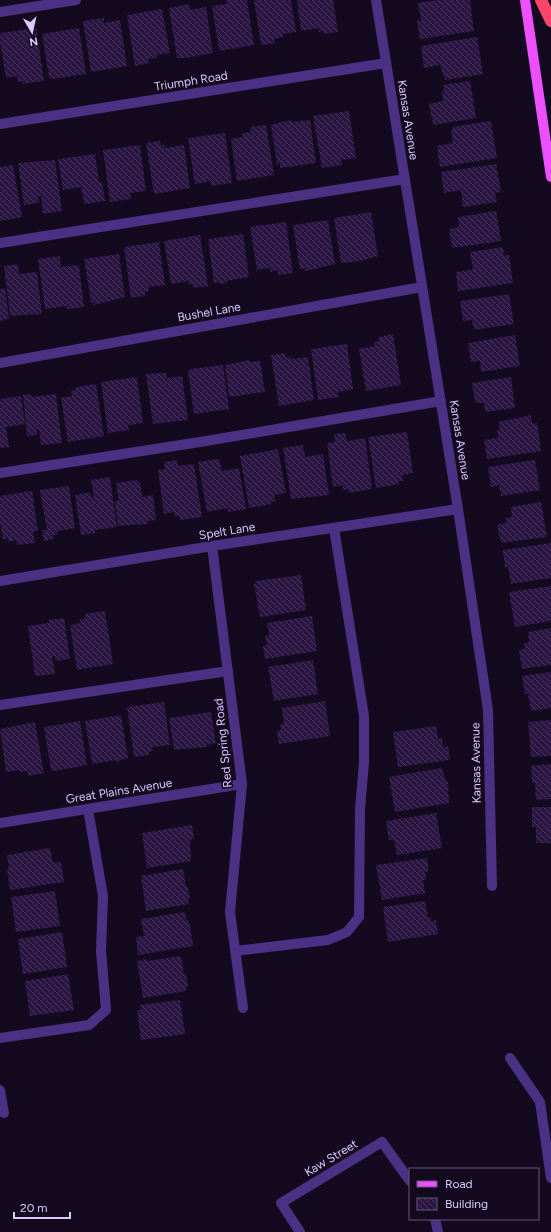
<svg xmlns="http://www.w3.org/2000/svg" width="551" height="1232" font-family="Figtree,sans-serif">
<defs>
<pattern id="building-back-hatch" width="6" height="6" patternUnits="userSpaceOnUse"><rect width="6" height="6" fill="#2a1543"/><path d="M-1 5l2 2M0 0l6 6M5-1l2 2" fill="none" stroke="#48365f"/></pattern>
</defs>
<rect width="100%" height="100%" fill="#140a20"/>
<g fill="url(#building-back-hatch)">
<polygon points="226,0 247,0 254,45 219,51 212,6 227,4"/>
<polygon points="254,0 291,0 296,32 283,34 283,37 274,39 275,43 261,45"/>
<polygon points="297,0 333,0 338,32 324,34 323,31 319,32 319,28 301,31"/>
<polygon points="439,0 470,0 474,31 420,39 417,21 421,20 418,3"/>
<polygon points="189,4 190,10 206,7 213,53 185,58 177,58 169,8"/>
<polygon points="162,9 170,53 157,55 157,58 148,59 149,63 135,66 127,15"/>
<polygon points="104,18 104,23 120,20 127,66 91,72 83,21"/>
<polygon points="36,28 44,81 23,84 22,81 18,82 17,76 6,78 0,41 0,33"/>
<polygon points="79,28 86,74 53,79 49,78 42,34"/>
<polygon points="477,37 483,74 445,80 440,65 424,68 421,46"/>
<polygon points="470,81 476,118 433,125 429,104 443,101 442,92 444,91 443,85"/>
<polygon points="349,111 356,158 341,160 342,165 322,168 313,116"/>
<polygon points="291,120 292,122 310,120 316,163 280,168 280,163 277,164 271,125"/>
<polygon points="491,121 497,158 440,167 437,146 453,143 451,130 453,130 452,127"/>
<polygon points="266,125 274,175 237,181 231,139 243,137 242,133 251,132 250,127"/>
<polygon points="225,133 232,183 211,186 211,181 195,184 188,138"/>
<polygon points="160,141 161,146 164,145 165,148 184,145 190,188 154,194 146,143"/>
<polygon points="140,145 146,191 130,193 131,199 110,202 103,150"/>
<polygon points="95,154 99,182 102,182 105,201 84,204 81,187 63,190 58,159"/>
<polygon points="55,160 62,211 43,214 41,196 38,197 39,203 24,205 18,163"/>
<polygon points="496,164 501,192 495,193 497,202 463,207 461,190 444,193 441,172"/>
<polygon points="13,165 22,217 0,221 0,167"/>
<polygon points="496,211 501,241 452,248 449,229 459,227 458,217"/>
<polygon points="371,212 378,256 360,261 341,263 334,218"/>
<polygon points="328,220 335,264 305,271 305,268 300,269 293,225"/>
<polygon points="286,222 293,273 278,275 278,270 270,272 270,268 257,270 250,227"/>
<polygon points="243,234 249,277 226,281 227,283 219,284 219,282 214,283 208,239"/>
<polygon points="200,235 208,286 193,288 193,284 188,284 188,281 171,284 164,241"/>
<polygon points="159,242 165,285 149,287 149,291 145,292 145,296 131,298 124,247"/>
<polygon points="503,247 504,256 509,255 513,283 458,291 456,272 473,269 470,252"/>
<polygon points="119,254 125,297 94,305 94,302 91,303 84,259"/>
<polygon points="60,256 61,267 79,265 84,307 67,309 67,306 45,309 38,259"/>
<polygon points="18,264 19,274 37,272 42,314 10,316 4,266"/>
<polygon points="5,288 9,319 0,321 0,289"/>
<polygon points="509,294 514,324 474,330 472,320 463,321 460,301"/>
<polygon points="393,334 401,385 366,391 359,349 375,346 374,342 379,341 379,337"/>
<polygon points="515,335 520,366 481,372 480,361 471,362 468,343"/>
<polygon points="347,344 353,389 338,392 339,397 318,400 311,349"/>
<polygon points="285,353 286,358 291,357 291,359 308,357 314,400 279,406 271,355"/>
<polygon points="249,360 250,362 260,361 265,392 229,397 225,365"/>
<polygon points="223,365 229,409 194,414 188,371 191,370 191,369"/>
<polygon points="166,373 167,378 182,376 188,420 153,424 146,374"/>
<polygon points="137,377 143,423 128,425 129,430 108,433 101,382"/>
<polygon points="511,377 515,408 485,412 484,403 475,403 472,383"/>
<polygon points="96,384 104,436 68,442 61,398 72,396 71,391 76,390 76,387"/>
<polygon points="31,394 31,397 56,394 62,443 41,445 39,429 37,429 37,435 27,436 23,395"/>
<polygon points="21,396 25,424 6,427 9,447 0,448 0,399"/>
<polygon points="531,415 532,424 537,423 541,451 487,459 484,440 498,438 497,429 500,429 498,422"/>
<polygon points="407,432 413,473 402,475 403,481 398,481 399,484 376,488 368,437"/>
<polygon points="345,433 347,441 365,438 372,489 349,493 348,489 343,490 343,485 333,487 327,443 335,442 334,434"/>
<polygon points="303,445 305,457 323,454 329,495 291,499 283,448"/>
<polygon points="278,449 286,493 274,495 276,501 271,502 272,504 249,508 240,456"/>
<polygon points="219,459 222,471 239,468 246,509 228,512 228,508 207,512 198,462"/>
<polygon points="177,460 178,466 194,464 202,517 180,520 180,516 175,517 174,512 164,514 158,470 165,469 164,462"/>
<polygon points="535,460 540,490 501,496 499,485 491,487 488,467"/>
<polygon points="110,477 117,527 95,530 95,533 81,535 75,495 90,492 91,497 94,497 91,480"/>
<polygon points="138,480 138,482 140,482 142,497 153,495 156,520 147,521 148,524 118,526 115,501 119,501 116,483"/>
<polygon points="69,486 75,528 57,531 58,535 53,535 54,539 44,541 42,530 47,530 40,490"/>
<polygon points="32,491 38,531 33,532 35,543 17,545 16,540 8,542 8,538 3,540 0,522 0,496"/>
<polygon points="541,502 547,537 501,543 497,525 506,523 506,518 512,517 511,507"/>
<polygon points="551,543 551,578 511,584 508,567 505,567 503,550"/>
<polygon points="301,575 306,610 260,617 254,584 256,584 255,581"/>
<polygon points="551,586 551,621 515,627 509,592"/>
<polygon points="105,611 113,664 77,670 70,625 81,623 80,619 85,618 85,614"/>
<polygon points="312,616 317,651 265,659 263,646 267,645 265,636 269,635 267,623"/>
<polygon points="64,618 70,659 55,661 55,656 52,656 55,674 35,676 28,626 49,623 49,620"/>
<polygon points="551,628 551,665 522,669 519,650 525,649 524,643 529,642 528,632"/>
<polygon points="313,660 318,694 274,701 268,667"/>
<polygon points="551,672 551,708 531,711 528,694 525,694 522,676"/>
<polygon points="325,701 330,736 279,744 277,731 281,730 280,725 284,724 282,708"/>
<polygon points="164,702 170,745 152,747 153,751 149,752 149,755 134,757 127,707"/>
<polygon points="211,712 216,743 206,745 207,747 174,750 169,718"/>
<polygon points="121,715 128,758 115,762 115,760 92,764 85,721"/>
<polygon points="551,720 551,756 531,757 528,722"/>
<polygon points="80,721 87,765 55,771 51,770 44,727"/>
<polygon points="35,722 44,773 28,776 28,771 20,772 19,770 6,772 0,729"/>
<polygon points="436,726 438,739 442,738 443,747 448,746 450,760 398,767 393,732"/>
<polygon points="551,764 551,799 536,800 535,783 532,783 531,766"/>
<polygon points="442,768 446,782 448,781 449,803 395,812 389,777"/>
<polygon points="532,807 551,807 551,843 536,843 536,827 532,827"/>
<polygon points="436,813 442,848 397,855 394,840 389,840 386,821"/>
<polygon points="192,825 194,839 190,840 191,861 147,868 142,833"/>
<polygon points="50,848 53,863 61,862 64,882 10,890 7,869 9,868 7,855"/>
<polygon points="427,858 429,871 425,872 426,880 423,880 425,893 382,900 376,865"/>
<polygon points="183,869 186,887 188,887 190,899 188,899 189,904 146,911 141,876"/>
<polygon points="55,891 60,926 16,932 11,897"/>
<polygon points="425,901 428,917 431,917 431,921 436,920 438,934 388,942 383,907"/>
<polygon points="185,912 186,920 188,920 190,925 193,946 138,955 136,937 144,936 141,919"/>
<polygon points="62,932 67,967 23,974 18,939"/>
<polygon points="181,956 184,974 186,974 188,986 186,987 186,991 143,998 137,961 146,959 147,961"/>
<polygon points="68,974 74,1010 30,1016 25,981"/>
<polygon points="180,1000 185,1034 141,1040 137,1010 141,1010 140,1005"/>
</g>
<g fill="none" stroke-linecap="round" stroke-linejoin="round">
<g stroke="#4a3184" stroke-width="10">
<polyline points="376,0 458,509 488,710 492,886"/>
<polyline points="0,12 76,0"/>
<polyline points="0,124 386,63"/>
<polyline points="0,243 405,179"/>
<polyline points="0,363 422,287"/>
<polyline points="0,473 200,442 441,401"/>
<polyline points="212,546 242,784 230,912 243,1008"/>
<polyline points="0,581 212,546 458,509"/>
<polyline points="0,705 228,671"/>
<polyline points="0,823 242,784"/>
<polyline points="235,951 328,940 347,932 359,917 360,809 364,762 364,716 334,528"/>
<polyline points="0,1038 89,1025 106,1010 101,951 103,896 88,809"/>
<polyline points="510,1058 540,1102 551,1178"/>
<polyline points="0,1090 4,1113"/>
<polyline points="435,1219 438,1232"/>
<polyline points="300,1232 281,1203 382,1142 410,1181"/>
</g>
<polyline stroke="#ed50ff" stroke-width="10" points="525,0 551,177"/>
<polyline stroke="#ff446b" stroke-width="12" points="541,0 551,21"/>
</g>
<g text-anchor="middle" stroke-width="3.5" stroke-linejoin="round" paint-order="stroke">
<g font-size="12" fill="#dec9ff" stroke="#140a20">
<text transform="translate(191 81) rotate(-9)" y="4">Triumph Road</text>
<text transform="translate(408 120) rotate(81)" y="4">Kansas Avenue</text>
<text transform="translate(209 312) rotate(-10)" y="4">Bushel Lane</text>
<text transform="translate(460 440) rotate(81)" y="4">Kansas Avenue</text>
<text transform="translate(227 531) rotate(-9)" y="4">Spelt Lane</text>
<text transform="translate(223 743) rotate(-96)" y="4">Red Spring Road</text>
<text transform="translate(476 763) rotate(-91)" y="4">Kansas Avenue</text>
<text transform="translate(119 791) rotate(-9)" y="4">Great Plains Avenue</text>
<text transform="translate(331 1158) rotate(-31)" y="4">Kaw Street</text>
</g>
</g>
<rect x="409" y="1168" width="130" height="52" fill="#140a20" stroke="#655679"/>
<rect x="417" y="1181" width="20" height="6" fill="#ed50ff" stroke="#655679"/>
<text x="445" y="1188" font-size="12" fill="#dec9ff">Road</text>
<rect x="417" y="1198" width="20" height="12" fill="url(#building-back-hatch)" stroke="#655679"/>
<text x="445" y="1208" font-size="12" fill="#dec9ff">Building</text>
<g transform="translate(32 32) rotate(171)" stroke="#140a20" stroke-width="3" paint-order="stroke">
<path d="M0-3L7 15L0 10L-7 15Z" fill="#dec9ff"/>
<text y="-6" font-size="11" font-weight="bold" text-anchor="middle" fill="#dec9ff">N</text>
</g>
<path d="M14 1212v6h56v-6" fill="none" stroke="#dec9ff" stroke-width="2"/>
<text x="20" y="1212" font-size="12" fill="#dec9ff" stroke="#140a20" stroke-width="3" paint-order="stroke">20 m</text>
</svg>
